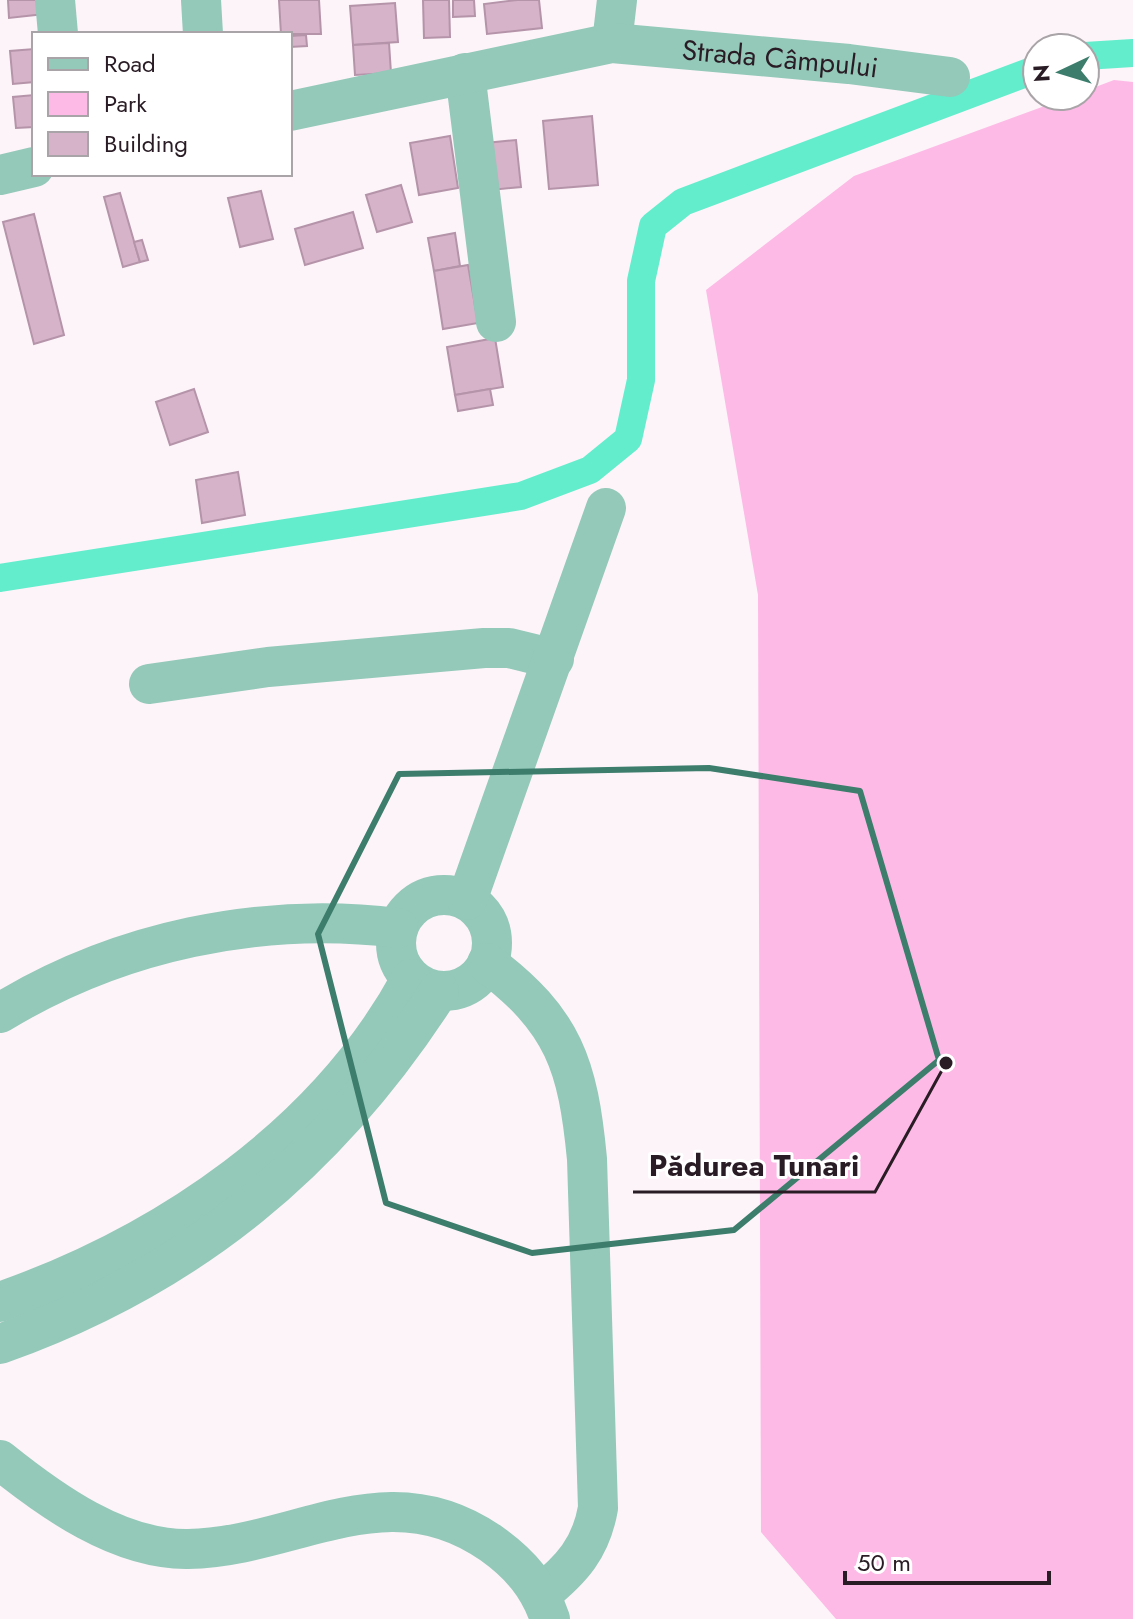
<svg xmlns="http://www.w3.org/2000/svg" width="1133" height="1619" font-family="Jost,sans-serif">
<rect width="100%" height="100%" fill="#fcf4f9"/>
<polygon fill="#fdbae6" points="1114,80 1133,82 1133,1619 836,1619 761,1532 758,595 706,290 854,176 1072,96 1085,96 1085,91"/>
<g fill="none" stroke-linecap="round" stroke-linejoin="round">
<g stroke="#63edcc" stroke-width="28">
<polyline points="1085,56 1133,53"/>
<polyline points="0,578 521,496 590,470 628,439 641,380 641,281 653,226 683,202 1037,69"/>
</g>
</g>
<g fill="#d6b3c9" stroke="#b593a9" stroke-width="2">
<polygon points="8,0 42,0 44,14 9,18"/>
<polygon points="279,0 319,0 321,34 281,34"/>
<polygon points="423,0 449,0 450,37 424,38"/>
<polygon points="453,0 474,0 475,16 453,17"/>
<polygon points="517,0 539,0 542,28 487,34 484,4"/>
<polygon points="395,3 398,42 353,45 350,6"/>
<polygon points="306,35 307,46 290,47 290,36"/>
<polygon points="389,43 391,73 355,75 353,45"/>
<polygon points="34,49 34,82 13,84 10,51"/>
<polygon points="34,95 34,127 16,128 13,97"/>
<polygon points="592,116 598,185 549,189 543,121"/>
<polygon points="450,136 458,188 419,195 410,143"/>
<polygon points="516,140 521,187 491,190 486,143"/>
<polygon points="401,185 412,222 377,232 366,195"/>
<polygon points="261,191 273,239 240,247 228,198"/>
<polygon points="120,193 140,262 123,267 104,197"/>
<polygon points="353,212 363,248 305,265 295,229"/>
<polygon points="34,214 64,335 34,344 3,222"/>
<polygon points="455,233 460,266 434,271 428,238"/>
<polygon points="142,240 148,260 140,262 134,242"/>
<polygon points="468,265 478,323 443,329 434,271"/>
<polygon points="495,338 503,387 455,395 447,347"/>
<polygon points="194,389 208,432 170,445 156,402"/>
<polygon points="490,389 493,405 458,411 455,395"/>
<polygon points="238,472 245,515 202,523 196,480"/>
</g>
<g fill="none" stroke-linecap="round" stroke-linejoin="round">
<g stroke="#94c8b9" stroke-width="40">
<polyline points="55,0 58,34"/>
<polyline points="201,0 203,34"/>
<polyline points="612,43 617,0"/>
<polyline points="465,73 496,322"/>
<path id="s1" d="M290,111L612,43L849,64L950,77"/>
<polyline points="0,175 34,167"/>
<polyline points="149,684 268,667 484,648 509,648 554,659"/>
<circle cx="444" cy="943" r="48"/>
<polyline points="467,900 606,508"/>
<path d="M487,963C564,1021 578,1065 587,1159L598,1508C591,1548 572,1569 541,1594"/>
<path d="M0,1013C118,941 260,911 398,928"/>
<path d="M0,1302C165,1244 326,1136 411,979"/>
<path d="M0,1344C191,1276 330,1161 439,991"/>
<path d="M0,1460C51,1501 119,1550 188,1549C297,1547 387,1470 492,1544C520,1564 539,1586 550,1619"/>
</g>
</g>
<path fill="none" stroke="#3c7d6c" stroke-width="6" stroke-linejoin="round" d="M709,768L860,791L939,1060L734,1230L532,1253L386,1203L318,934L399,774Z"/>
<g text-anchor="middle" stroke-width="6" stroke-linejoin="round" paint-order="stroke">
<g font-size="28" fill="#291c24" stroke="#fff">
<text dy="10" stroke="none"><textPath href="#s1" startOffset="498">Strada Câmpului</textPath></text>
</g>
</g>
<path fill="none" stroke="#291c24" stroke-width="3" d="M946 1063L875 1192H633"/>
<circle fill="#291c24" stroke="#fff" stroke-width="3" cx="946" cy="1063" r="8"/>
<g font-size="30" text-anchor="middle" font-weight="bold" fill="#291c24" stroke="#fff" stroke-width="6" stroke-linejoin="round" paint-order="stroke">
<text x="754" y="1176">Pădurea Tunari</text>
</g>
<rect x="32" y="32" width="260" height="144" fill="#ffffff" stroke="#a9a4a7" stroke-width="2"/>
<rect x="48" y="58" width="40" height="12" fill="#94c8b9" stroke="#a9a4a7" stroke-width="2"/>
<text x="104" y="72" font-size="24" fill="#291c24">Road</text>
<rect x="48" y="92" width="40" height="24" fill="#fdbae6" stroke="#a9a4a7" stroke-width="2"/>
<text x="104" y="112" font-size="24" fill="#291c24">Park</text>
<rect x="48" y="132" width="40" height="24" fill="#d6b3c9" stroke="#a9a4a7" stroke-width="2"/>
<text x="104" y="152" font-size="24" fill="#291c24">Building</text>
<g transform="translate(1061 72) rotate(266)"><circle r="38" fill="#ffffff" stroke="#a9a4a7" stroke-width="2"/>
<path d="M0-6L14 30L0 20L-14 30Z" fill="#3c7d6c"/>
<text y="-12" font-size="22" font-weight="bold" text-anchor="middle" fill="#291c24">N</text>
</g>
<path d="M845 1571v12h204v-12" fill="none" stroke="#291c24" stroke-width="4"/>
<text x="857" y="1571" font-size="24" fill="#291c24" stroke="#ffffff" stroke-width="6" paint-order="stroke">50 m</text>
</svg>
